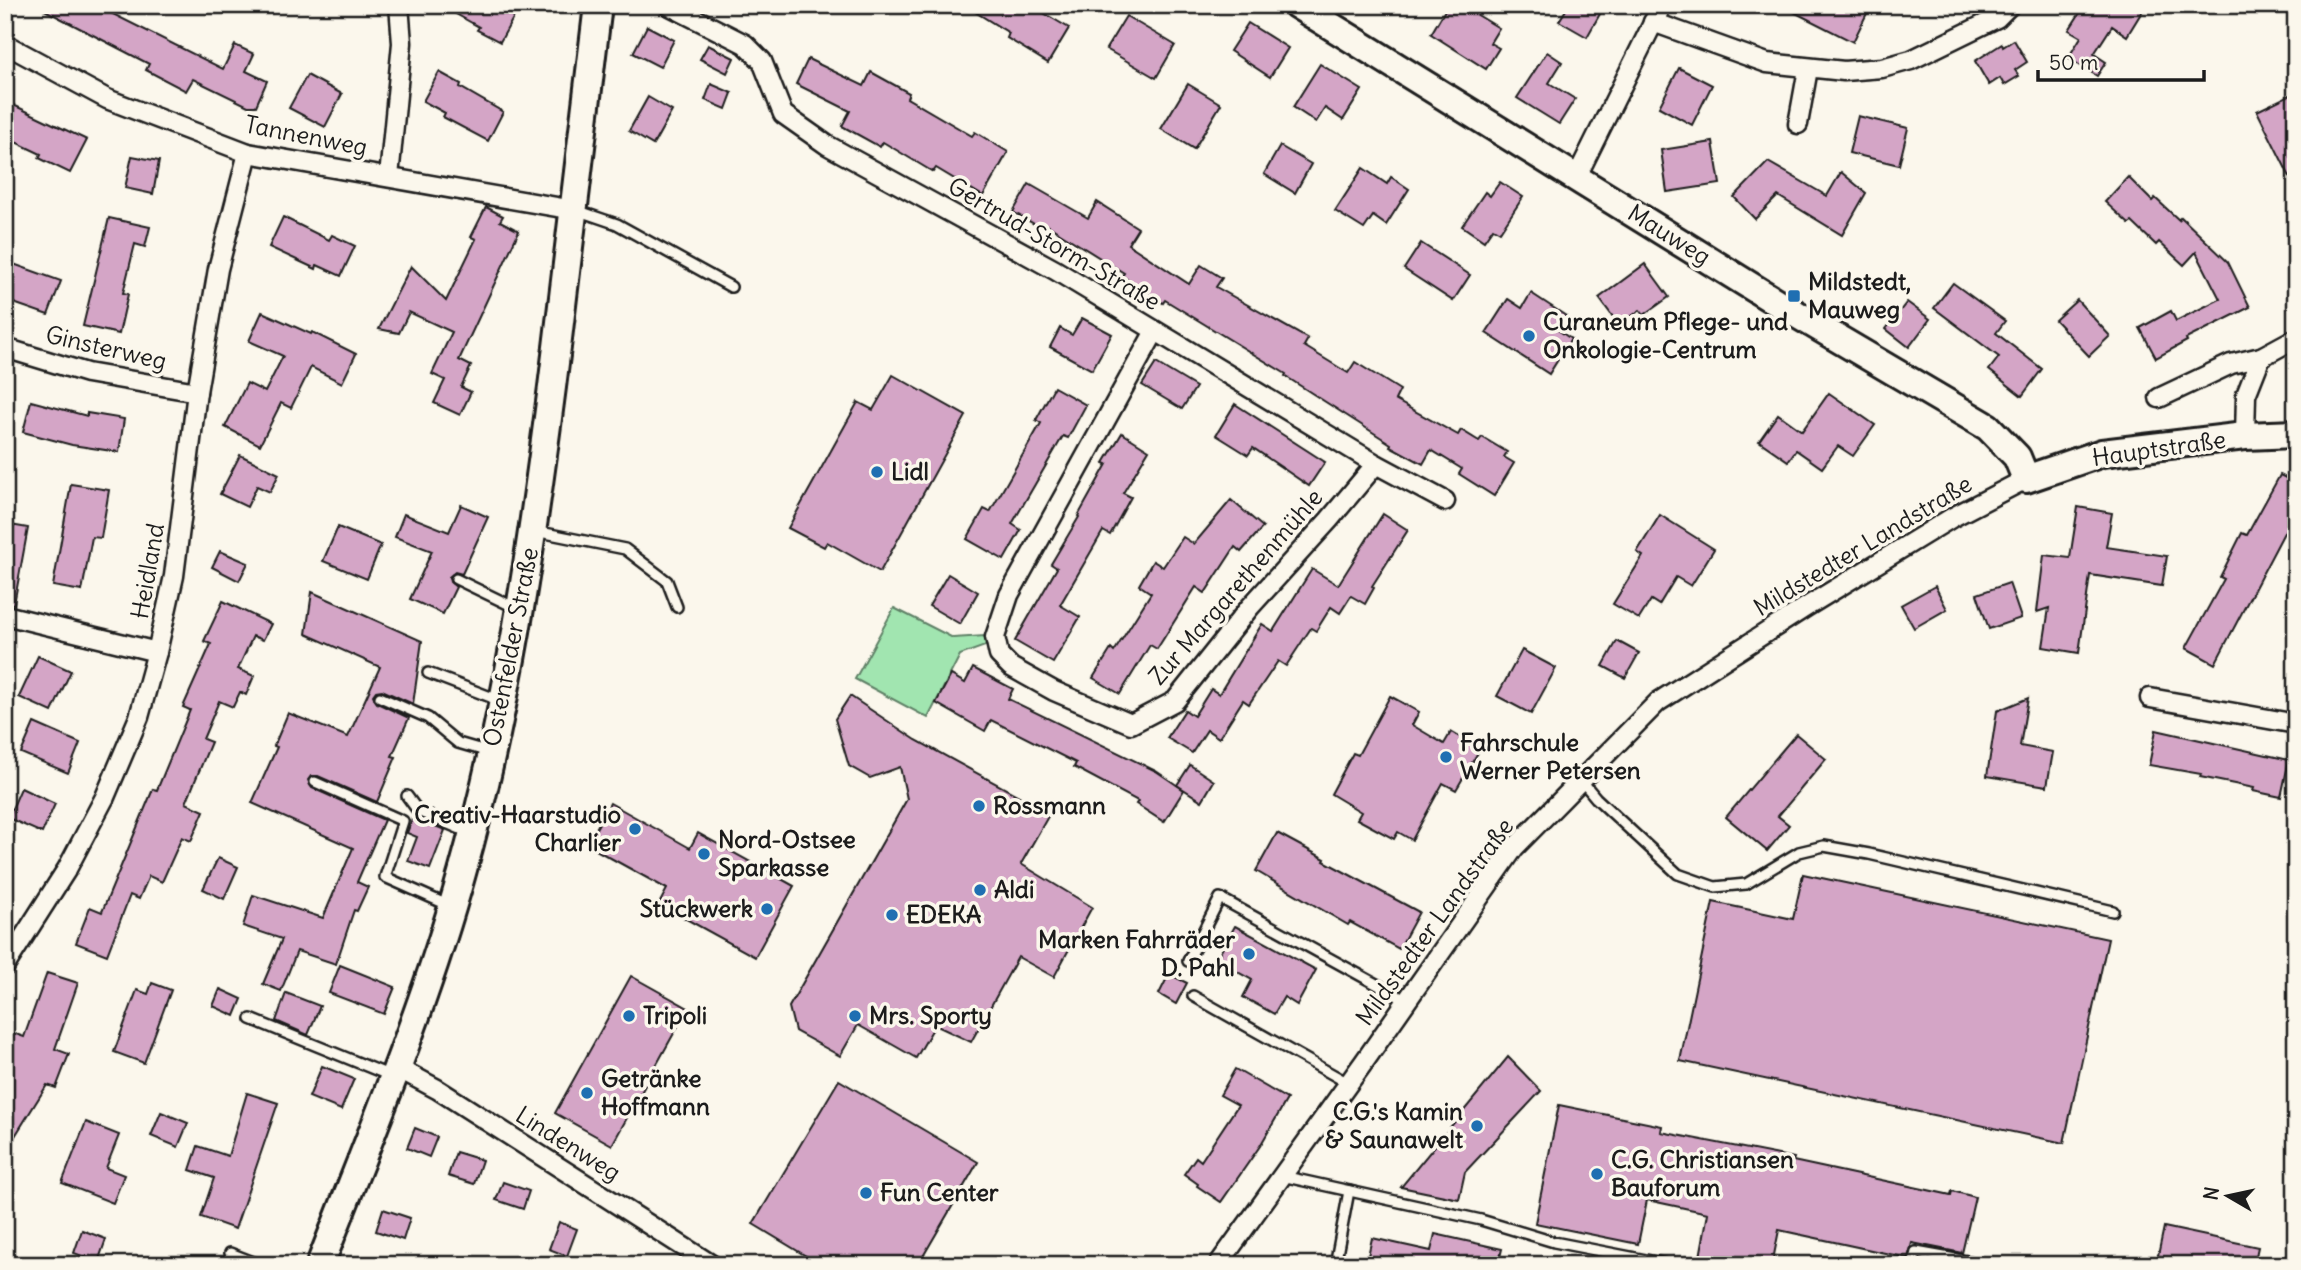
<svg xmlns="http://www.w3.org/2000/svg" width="2301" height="1270" font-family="Delius,sans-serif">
<rect width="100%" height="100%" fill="#fbf7ec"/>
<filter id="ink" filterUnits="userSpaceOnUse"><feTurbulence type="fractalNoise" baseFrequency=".0143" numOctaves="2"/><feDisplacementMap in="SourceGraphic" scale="14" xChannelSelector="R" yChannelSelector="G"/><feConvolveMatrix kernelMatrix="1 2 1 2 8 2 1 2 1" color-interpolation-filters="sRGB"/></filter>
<g filter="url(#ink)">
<polygon fill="#a1e5b0" stroke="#5e8066" stroke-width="2" points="894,608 953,638 985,636 988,645 960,655 928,718 855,679"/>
<g fill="#d4a5c6" stroke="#1c1c1c" stroke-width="2">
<polygon points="35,5 95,5 223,69 235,45 254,54 246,71 267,81 256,106 248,106 193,79 186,91 146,70 149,64"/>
<polygon points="440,5 507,5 517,11 500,42 477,30 479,27"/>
<polygon points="964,5 1030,5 1069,28 1048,63 1007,38 1009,33"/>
<polygon points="1448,5 1461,5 1499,28 1490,43 1499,48 1486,69 1431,34"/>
<polygon points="1569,5 1605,5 1587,37 1559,21"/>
<polygon points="1780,5 1871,5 1853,42"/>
<polygon points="2085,5 2146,5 2127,36 2112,26 2094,54 2106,62 2097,76 2068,58 2081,37 2069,30"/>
<polygon points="1126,16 1175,45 1156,78 1106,49"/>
<polygon points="1248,23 1288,48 1270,77 1230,51"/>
<polygon points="647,26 674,40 660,67 633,53"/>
<polygon points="2014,40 2027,62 2015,70 2019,76 2004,85 2000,78 1989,85 1975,61 2002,44 2003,47"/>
<polygon points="708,45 734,58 727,73 700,59"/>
<polygon points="1547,52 1562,62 1549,83 1575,99 1559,124 1517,98"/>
<polygon points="808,59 864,86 871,72 909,93 907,98 972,136 975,132 1008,152 983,196 936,168 933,172 883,142 880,147 842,126 850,111 796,84"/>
<polygon points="1320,64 1362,90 1343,120 1325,108 1316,122 1293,107"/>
<polygon points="1679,68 1712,85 1692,125 1659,107"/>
<polygon points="439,72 461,84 460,87 503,112 488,141 443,117 445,113 423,101"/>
<polygon points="307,75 342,94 325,127 289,108"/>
<polygon points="711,84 732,93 726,109 705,100"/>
<polygon points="1188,84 1221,104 1194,149 1161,129"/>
<polygon points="2296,92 2296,189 2257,111"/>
<polygon points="648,97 672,111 653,145 629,131"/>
<polygon points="5,101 87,140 70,173 39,158 41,154 5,137"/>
<polygon points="1858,116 1908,128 1899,165 1849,153"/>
<polygon points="1713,142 1720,184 1667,192 1661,150"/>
<polygon points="1280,146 1311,164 1295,193 1264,174"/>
<polygon points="132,156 159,161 153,194 125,188"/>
<polygon points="1768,162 1827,196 1841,172 1866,193 1842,235 1778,196 1755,219 1734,197"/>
<polygon points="1363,168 1387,184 1391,177 1409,189 1386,225 1373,216 1364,229 1335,211"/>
<polygon points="2128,177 2152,201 2155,198 2180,221 2179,219 2181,217 2228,262 2250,307 2186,339 2187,341 2156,358 2140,328 2171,311 2176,321 2220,299 2196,252 2184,265 2159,242 2156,245 2132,222 2129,224 2105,202"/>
<polygon points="1500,182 1523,197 1500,232 1493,228 1484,241 1462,226 1485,192 1490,196"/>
<polygon points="1029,184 1088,218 1097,202 1138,228 1128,244 1189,284 1201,265 1222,278 1216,287 1308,339 1304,346 1348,373 1355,362 1400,390 1395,400 1458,435 1461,430 1479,441 1482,437 1507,452 1504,457 1514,463 1494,496 1459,474 1462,469 1431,450 1423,464 1390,446 1391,444 1285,376 1286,374 1165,300 1163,303 1122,276 1124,273 1047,225 1045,230 1013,212"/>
<polygon points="486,207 503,216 500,221 519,231 459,360 471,366 461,387 471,392 460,415 434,403 445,380 432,374 452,332 409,312 399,333 379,329 411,266 446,301 476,239 471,237"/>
<polygon points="283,217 329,240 332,235 355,246 341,276 317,265 316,269 269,247"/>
<polygon points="109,218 150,227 145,247 135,244 123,293 128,294 119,334 83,326"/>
<polygon points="1421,243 1470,275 1453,301 1404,269"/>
<polygon points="5,261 61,281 48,315 5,300"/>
<polygon points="1645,264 1669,297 1644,315 1640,310 1619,325 1599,298"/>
<polygon points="1953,283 2005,321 1996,333 2042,369 2022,396 1989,370 1999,357 1934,308"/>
<polygon points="1531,293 1566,316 1558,330 1571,339 1549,374 1486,333 1508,299 1522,308"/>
<polygon points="2077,300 2110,336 2089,356 2055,320"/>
<polygon points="1907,302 1930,319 1909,347 1886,329"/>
<polygon points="262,312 311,334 312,332 356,354 342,383 311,367 291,408 281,403 260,445 225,427 247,383 265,392 283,356 249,341"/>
<polygon points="1082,318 1112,334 1092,370 1050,347 1060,328 1072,335"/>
<polygon points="1156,363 1196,387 1182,409 1142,385"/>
<polygon points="893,375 966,416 880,572 827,542 824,547 788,528 858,402 873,410"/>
<polygon points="1054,387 1086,405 1068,438 1063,436 1012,524 1021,530 1004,560 967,539 984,509 990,512 1041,423 1036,420"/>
<polygon points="1829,393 1875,425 1853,456 1838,446 1822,468 1796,450 1788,461 1759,441 1778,414 1802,431"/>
<polygon points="31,401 87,416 87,413 124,419 119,452 72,445 23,432"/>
<polygon points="1235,404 1325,462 1309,486 1253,448 1248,455 1216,435"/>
<polygon points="1122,433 1149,450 1123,493 1131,497 1110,535 1103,531 1060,605 1080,617 1053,663 1015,641 1057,568 1051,564 1079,517 1078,516 1107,464 1104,463"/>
<polygon points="240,455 279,474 270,492 257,486 247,507 220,494"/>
<polygon points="2280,475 2296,483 2296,528 2288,525 2215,664 2186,648 2224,579 2220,577 2242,533 2247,535"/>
<polygon points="71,484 109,490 101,538 92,537 82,591 53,586"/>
<polygon points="1231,500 1263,527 1241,552 1235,547 1205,593 1196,587 1157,649 1150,645 1120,694 1093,678 1111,649 1114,652 1151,593 1139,585 1153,561 1163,567 1183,537 1194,544"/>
<polygon points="461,505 488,517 462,574 455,572 449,577 450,582 456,587 443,614 410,599 432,551 395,537 404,514 449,532"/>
<polygon points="2078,507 2112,513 2106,547 2167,556 2162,586 2090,575 2079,653 2043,647 2049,608 2037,612 2044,555 2070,558"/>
<polygon points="1383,514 1408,530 1372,586 1374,588 1365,604 1351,596 1340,613 1331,607 1316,631 1311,628 1286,666 1278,661 1249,704 1243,700 1219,738 1207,730 1192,753 1167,738 1185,710 1194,716 1211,689 1219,694 1262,624 1273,631 1312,569 1338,585"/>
<polygon points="1660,515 1714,549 1691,586 1676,577 1659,605 1651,600 1639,619 1613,604 1643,556 1637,552"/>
<polygon points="5,524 28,528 14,604 5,603"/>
<polygon points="338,527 381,545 367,579 323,561"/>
<polygon points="220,551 248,563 239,581 212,567"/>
<polygon points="948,574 978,592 960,624 929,606"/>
<polygon points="2009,583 2021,618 1989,629 1977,594"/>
<polygon points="1935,586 1947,609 1914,628 1901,605"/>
<polygon points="312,592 422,641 413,704 382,690 376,691 373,695 377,703 409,718 392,756 396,757 377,802 318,776 311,776 308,780 312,788 384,820 357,882 368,887 357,911 354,910 336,964 297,951 281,991 263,984 282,939 243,926 253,895 323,918 353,848 252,803 277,747 274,746 288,713 348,737 380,667 306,634"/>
<polygon points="223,601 271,624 263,640 253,636 238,669 254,676 246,695 240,692 233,707 219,701 203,739 211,742 186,803 204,811 191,841 182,837 162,882 149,876 139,899 130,895 107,955 76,943 90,907 102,912 153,789 157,790 190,710 183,707 211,644 204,641"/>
<polygon points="1617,641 1639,653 1625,678 1603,666"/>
<polygon points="1522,650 1556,668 1531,714 1497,696"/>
<polygon points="38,656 71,671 52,712 19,697"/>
<polygon points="973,668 1013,689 1008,699 1156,771 1184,790 1164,822 1136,804 1138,801 1074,767 1076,763 991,720 985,731 936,703 951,675 965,683"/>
<polygon points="850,696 916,740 1050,813 1021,864 1092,907 1054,977 1018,957 971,1042 935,1025 916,1058 858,1025 840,1056 795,1031 789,1007 907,799 900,767 870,778 849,766 835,719"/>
<polygon points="1390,696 1419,712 1412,725 1444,744 1451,732 1480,749 1456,790 1443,783 1412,840 1398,832 1394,839 1357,819 1361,812 1331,794 1353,753 1358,755"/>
<polygon points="2028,698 2020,746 2053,752 2047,786 1987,776 1997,711"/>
<polygon points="34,723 80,743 68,773 21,753"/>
<polygon points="2156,730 2289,760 2281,797 2253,791 2254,788 2200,777 2201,774 2149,765"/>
<polygon points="1796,734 1826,759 1778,816 1789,825 1767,851 1726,817"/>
<polygon points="1190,765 1214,781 1202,801 1177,785"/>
<polygon points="21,788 55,804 42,833 8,818"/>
<polygon points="610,803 690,848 698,833 794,886 755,957 659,904 667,889 587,845"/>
<polygon points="413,817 445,830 430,869 408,861 417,837 407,833"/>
<polygon points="1277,833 1325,859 1324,861 1419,912 1399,949 1350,922 1348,925 1256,871"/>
<polygon points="218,858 238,867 224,899 203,889"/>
<polygon points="1803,874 2108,939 2064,1143 1680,1061 1713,902 1793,919"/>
<polygon points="1235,926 1316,970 1297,1005 1284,997 1274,1014 1243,997 1252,980 1216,960"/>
<polygon points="340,965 395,987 384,1014 329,993"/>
<polygon points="47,973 78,983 55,1049 69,1054 56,1088 47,1085 5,1152 5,1055 13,1033 24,1037"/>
<polygon points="1169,974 1187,983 1176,1004 1159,994"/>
<polygon points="631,976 688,1008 612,1145 555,1113"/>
<polygon points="152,983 171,990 144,1063 114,1052 137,990 148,994"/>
<polygon points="220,989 242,999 235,1016 213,1006"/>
<polygon points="286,993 320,1006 308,1035 276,1021"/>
<polygon points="1508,1057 1541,1091 1465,1172 1459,1199 1401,1187"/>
<polygon points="322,1066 354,1079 341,1110 309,1097"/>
<polygon points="1235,1069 1287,1099 1260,1146 1221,1202 1197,1186 1198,1184 1184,1174 1196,1157 1201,1161 1238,1105 1220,1095"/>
<polygon points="839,1080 978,1162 918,1265 821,1265 753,1224"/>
<polygon points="247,1093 278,1103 235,1229 201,1217 214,1178 190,1170 198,1146 228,1156"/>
<polygon points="1559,1105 1662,1126 1661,1132 1794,1158 1793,1161 1951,1195 1952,1191 1975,1197 1962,1253 1912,1243 1908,1258 1779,1230 1772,1265 1737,1265 1700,1257 1708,1213 1647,1200 1638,1244 1535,1223"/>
<polygon points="161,1112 188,1123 178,1147 151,1136"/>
<polygon points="86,1122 119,1135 106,1168 124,1175 113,1203 62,1183"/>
<polygon points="415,1128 437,1137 429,1157 407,1148"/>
<polygon points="456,1152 482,1160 474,1184 448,1176"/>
<polygon points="503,1182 529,1191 523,1209 496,1200"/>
<polygon points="383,1209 410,1218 403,1240 376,1231"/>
<polygon points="559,1222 577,1229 567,1256 549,1249"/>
<polygon points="2164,1227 2258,1247 2254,1265 2156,1265"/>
<polygon points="82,1230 106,1239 98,1262 74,1253"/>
<polygon points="1435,1234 1502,1249 1498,1265 1366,1265 1372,1238 1431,1251"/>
</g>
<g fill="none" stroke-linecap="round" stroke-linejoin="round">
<defs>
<g id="lane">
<polyline points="576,210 617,224 731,287"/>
<polyline points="535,531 625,549 667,581 677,607"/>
<polyline points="456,579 518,609"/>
<polyline points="428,673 501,701"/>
<polyline points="380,697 428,718 458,743 489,752"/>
<polyline points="1581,780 1596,798 1678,874 1715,887 1746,884 1799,852 1824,846 1869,854 2113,911"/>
<polyline points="315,782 403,821 385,877 450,906"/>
<polyline points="407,796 418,811 470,833"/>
<polyline points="1188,961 1220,898 1407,1001"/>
<polyline points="1193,996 1348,1083"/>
<polyline points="251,1019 391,1076"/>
<polyline points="1282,1176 1481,1220 1554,1242 1672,1265"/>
<polyline points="230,1253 261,1265"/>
<polyline points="1335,1265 1349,1191"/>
<polyline points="1913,1265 1916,1252 1989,1265"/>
</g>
<g id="street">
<polyline points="668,5 745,44 762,61 783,114 827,145 1055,270 1376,464 1445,501"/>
<polyline points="1653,22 1767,63 1844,71 1882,68 1911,60 1997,18 2010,5"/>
<polyline points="5,44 107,99 248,153 574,210"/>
<polyline points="1798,124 1808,69"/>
<polyline points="389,177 402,43 399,5"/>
<polyline points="1576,178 1662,5"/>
<polyline points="1155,331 1009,595 995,637 999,655 1011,667 1054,691 1131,724 1175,701 1250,607 1329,520 1376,464"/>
<polyline points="5,348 87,373 197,392"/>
<polyline points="2159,398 2231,364 2261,357"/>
<polyline points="2245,436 2246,395 2261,357 2296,338"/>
<polyline points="5,615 157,652"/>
<polyline points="2150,698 2296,724"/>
<polyline points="5,966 67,869 105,797 139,717 157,652 174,576 197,392 218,269 248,153"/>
<polyline points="396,1067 437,1089 712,1265"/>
<polyline points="1218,1265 1364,1062 1514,848 1658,702 1806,607 1953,517 2026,479"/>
<polyline points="2296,1265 2296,1264"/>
</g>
<g id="secondary">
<polyline points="1297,5 1786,308 1988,427 2017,457 2026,479 2102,453 2245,436 2296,434"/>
<path d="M320,1265C370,1136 425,1007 462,873C507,714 531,550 552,387C568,260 583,133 598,5"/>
</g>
</defs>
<use href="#lane" stroke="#1c1c1c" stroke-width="14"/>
<use href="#street" stroke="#1c1c1c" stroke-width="23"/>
<use href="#secondary" stroke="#1c1c1c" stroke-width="32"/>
<use href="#lane" stroke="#fbf7ec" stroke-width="9"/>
<use href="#street" stroke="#fbf7ec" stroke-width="18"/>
<use href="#secondary" stroke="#fbf7ec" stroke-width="26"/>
</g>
</g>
<g fill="#1f6fb2" stroke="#fbf7ec" stroke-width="2.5">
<rect x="1787" y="289" width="14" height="14" rx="3.5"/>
<circle cx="1529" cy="336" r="7"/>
<circle cx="877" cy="472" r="7"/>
<circle cx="1446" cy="757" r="7"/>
<circle cx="979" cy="806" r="7"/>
<circle cx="635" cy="829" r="7"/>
<circle cx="704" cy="854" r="7"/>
<circle cx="980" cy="890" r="7"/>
<circle cx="767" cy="909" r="7"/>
<circle cx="892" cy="915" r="7"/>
<circle cx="1249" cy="954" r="7"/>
<circle cx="629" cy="1016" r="7"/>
<circle cx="855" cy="1016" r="7"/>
<circle cx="587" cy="1093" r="7"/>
<circle cx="1477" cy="1126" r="7"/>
<circle cx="1597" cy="1174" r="7"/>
<circle cx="866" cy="1193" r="7"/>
</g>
<g text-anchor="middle" stroke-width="7" stroke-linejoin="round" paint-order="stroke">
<g font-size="24" fill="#1c1c1c" stroke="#fbf7ec">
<text transform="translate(306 136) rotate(11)" y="8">Tannenweg</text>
<text transform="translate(1669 235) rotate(32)" y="8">Mauweg</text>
<text transform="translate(1054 244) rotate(30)" y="8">Gertrud-Storm-Straße</text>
<text transform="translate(106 348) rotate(13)" y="8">Ginsterweg</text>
<text transform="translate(2159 449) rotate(-8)" y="8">Hauptstraße</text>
<text transform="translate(1863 546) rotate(-31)" y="8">Mildstedter Landstraße</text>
<text transform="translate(148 571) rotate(-80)" y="8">Heidland</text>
<text transform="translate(1236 587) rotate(-49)" y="8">Zur Margarethenmühle</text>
<text transform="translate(511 647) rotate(-79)" y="8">Ostenfelder Straße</text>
<text transform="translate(1435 922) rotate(-54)" y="8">Mildstedter Landstraße</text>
<text transform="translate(568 1144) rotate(32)" y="8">Lindenweg</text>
</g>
<g font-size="24" font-weight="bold" fill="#1c1c1c" stroke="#fbf7ec" text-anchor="start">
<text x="1808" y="290">Mildstedt,<tspan x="1808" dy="28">Mauweg</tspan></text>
<text x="1543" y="330">Curaneum Pflege- und<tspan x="1543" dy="28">Onkologie-Centrum</tspan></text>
<text x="891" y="480">Lidl</text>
<text x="1460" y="751">Fahrschule<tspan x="1460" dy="28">Werner Petersen</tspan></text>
<text x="993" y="814">Rossmann</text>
<text x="621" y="823" text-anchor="end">Creativ-Haarstudio<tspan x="621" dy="28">Charlier</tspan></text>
<text x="718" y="848">Nord-Ostsee<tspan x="718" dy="28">Sparkasse</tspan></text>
<text x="994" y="898">Aldi</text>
<text x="753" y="917" text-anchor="end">Stückwerk</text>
<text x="906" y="923">EDEKA</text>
<text x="1235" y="948" text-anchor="end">Marken Fahrräder<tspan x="1235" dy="28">D. Pahl</tspan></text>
<text x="643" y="1024">Tripoli</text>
<text x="869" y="1024">Mrs. Sporty</text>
<text x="601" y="1087">Getränke<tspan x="601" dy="28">Hoffmann</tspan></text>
<text x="1463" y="1120" text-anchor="end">C.G.'s Kamin<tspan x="1463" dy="28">&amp; Saunawelt</tspan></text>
<text x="1611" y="1168">C.G. Christiansen<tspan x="1611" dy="28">Bauforum</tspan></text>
<text x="880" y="1201">Fun Center</text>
</g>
</g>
<rect width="2301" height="1270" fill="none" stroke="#fbf7ec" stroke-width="28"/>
<rect x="14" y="14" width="2273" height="1242" fill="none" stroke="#1c1c1c" stroke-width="2.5" filter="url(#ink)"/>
<g transform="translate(2228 1196) rotate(279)" stroke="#fbf7ec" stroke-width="5" paint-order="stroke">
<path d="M0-5L12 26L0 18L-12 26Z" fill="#1c1c1c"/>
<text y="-10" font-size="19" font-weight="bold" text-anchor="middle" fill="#1c1c1c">N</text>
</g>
<path d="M2038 70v10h166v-10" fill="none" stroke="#1c1c1c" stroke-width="3.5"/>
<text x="2049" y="70" font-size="21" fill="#1c1c1c" stroke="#fbf7ec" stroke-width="5" paint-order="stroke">50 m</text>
</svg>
